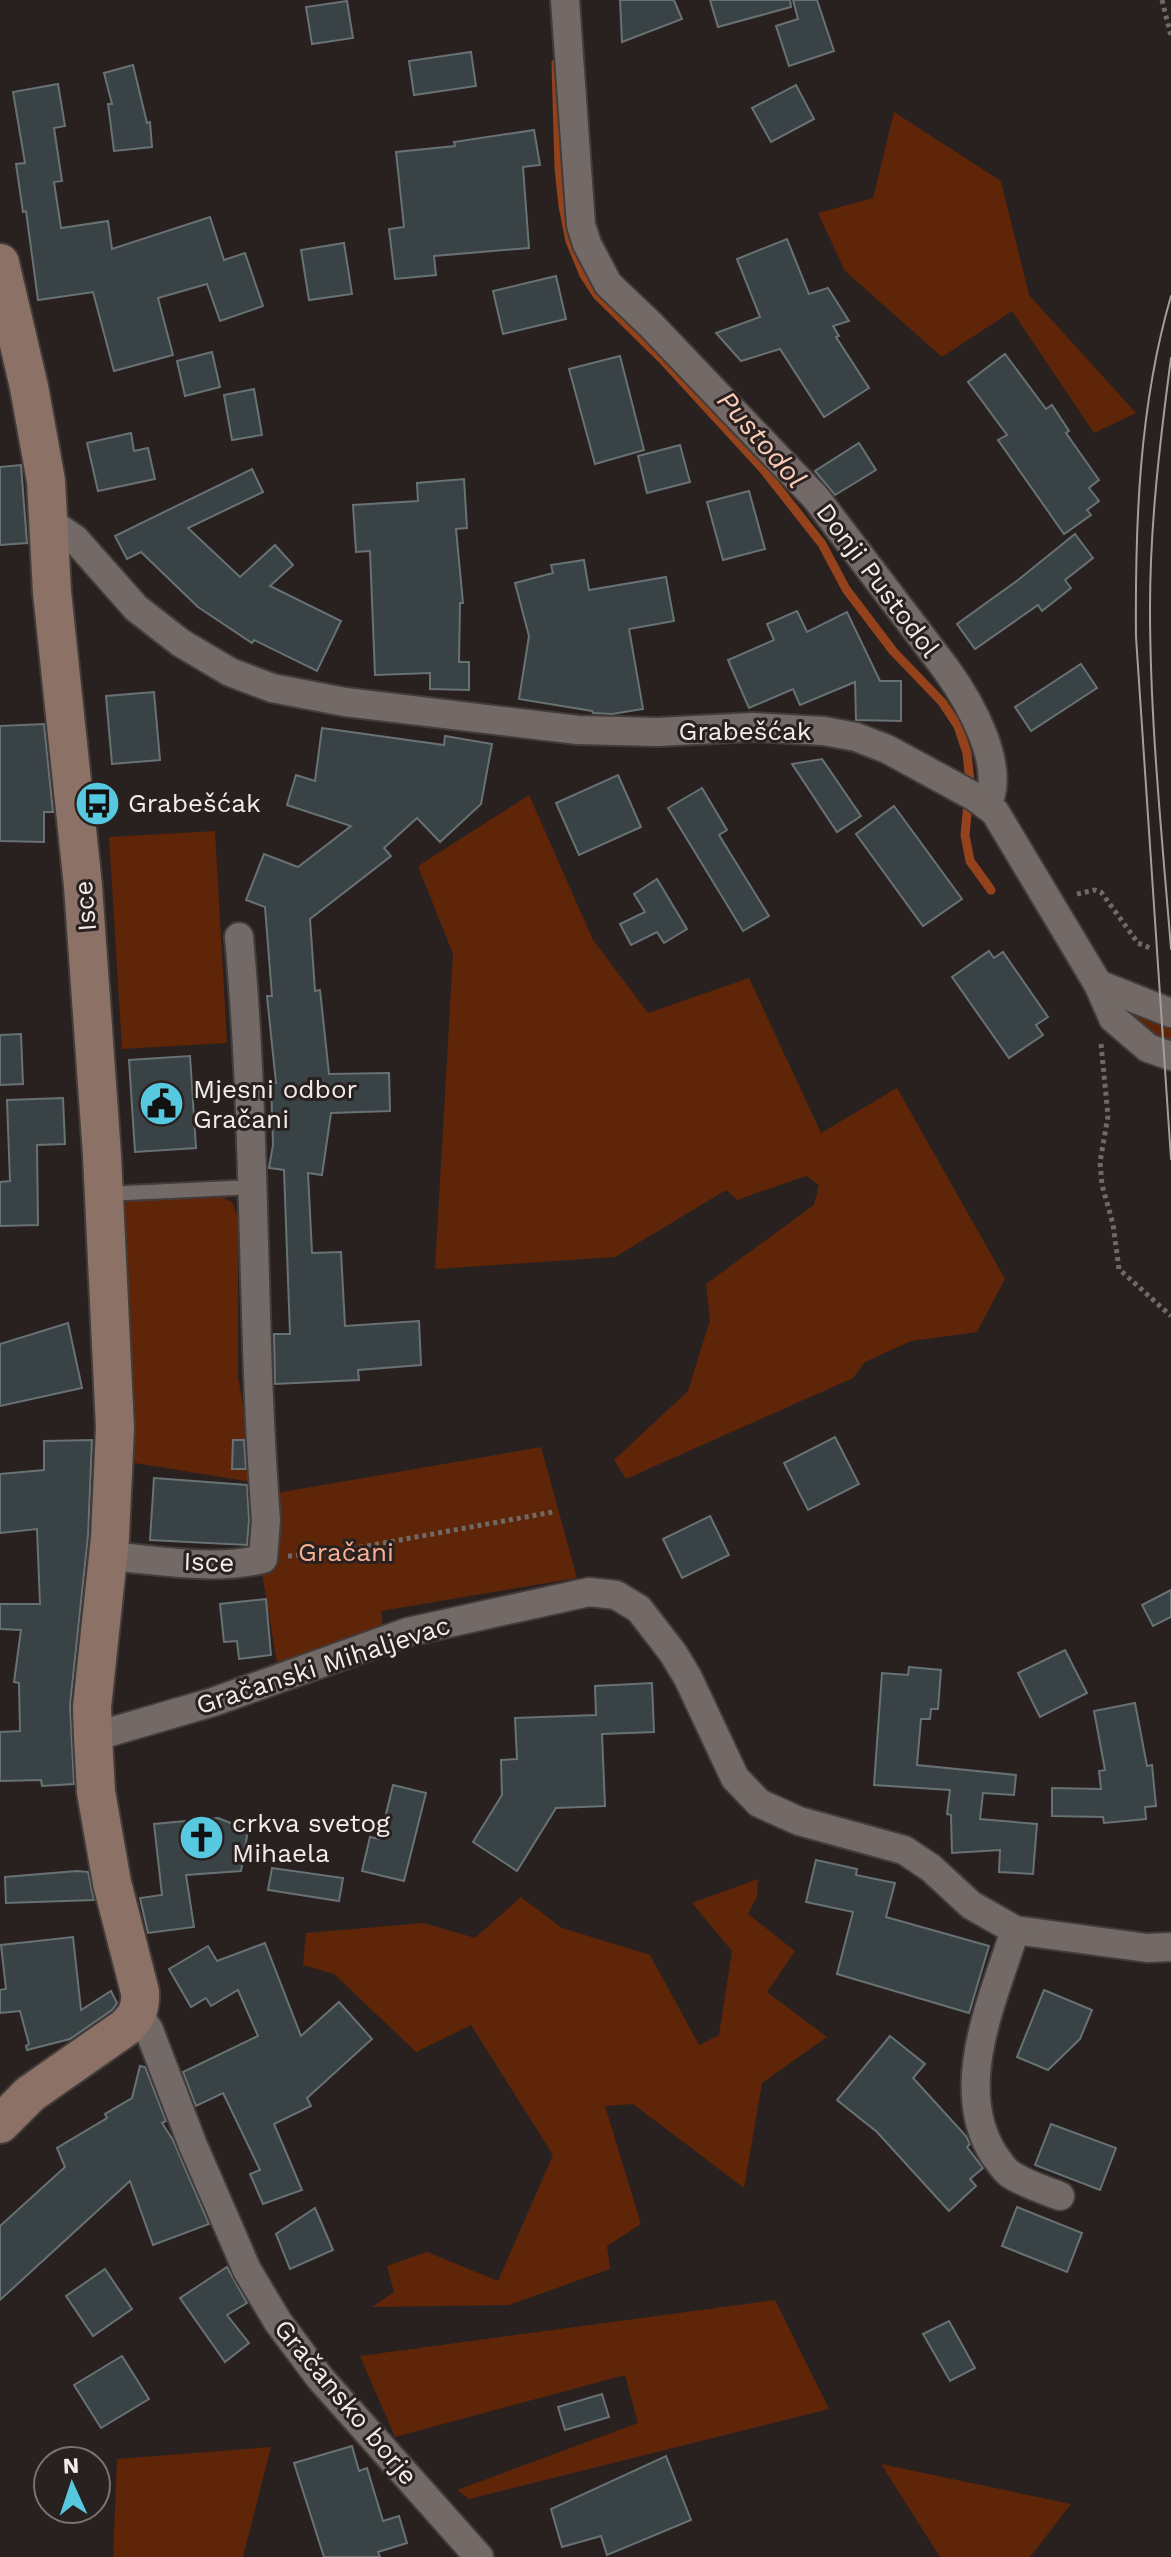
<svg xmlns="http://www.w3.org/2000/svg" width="1171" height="2557" font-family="'Work Sans',sans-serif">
<rect width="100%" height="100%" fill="#29211f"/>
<g fill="#5e2509">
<polygon points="894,112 1001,181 1029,295 1136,413 1094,433 1012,311 942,357 845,271 818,213 873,198"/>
<polygon points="529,795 593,940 648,1013 749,978 821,1133 897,1088 1005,1279 977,1332 911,1341 865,1362 853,1378 626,1479 614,1460 688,1391 710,1320 706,1284 814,1205 819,1185 806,1176 737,1200 726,1190 615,1257 435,1269 453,954 418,866"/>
<polygon points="215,831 227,1043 122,1049 109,837"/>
<polygon points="1118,1004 1171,1024 1171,1044 1157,1041"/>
<polygon points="220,1196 233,1203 238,1218 238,1377 257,1483 129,1462 122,1219 126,1200"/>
<polygon points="541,1447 577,1578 381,1611 383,1630 278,1669 261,1568 278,1565 271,1494"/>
<polygon points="758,1879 757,1897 748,1914 795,1951 767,1992 827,2037 762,2083 744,2188 633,2104 605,2106 641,2224 607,2246 610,2269 509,2305 372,2307 394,2292 387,2266 427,2252 498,2281 553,2155 471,2025 416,2052 334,1974 303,1965 306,1933 424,1923 475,1938 521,1897 562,1928 650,1955 699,2045 719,2035 732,1951 692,1903"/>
<polygon points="775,2300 829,2409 469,2499 457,2490 638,2423 625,2375 395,2437 360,2356"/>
<polygon points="271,2447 243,2557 113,2557 117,2459"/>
<polygon points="881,2464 1071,2504 1030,2557 940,2557"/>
</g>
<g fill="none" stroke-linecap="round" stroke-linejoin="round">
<polyline stroke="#94421b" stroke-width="9" points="556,63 559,168 563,206 570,241 584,275 597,295 662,359 763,469 822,544 846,589 893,651 942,702 958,726 967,753 970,782 965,835 970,861 991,890"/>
</g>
<g fill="#394244" stroke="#687174" stroke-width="2">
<polygon points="620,0 674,0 682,19 622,42"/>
<polygon points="710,0 790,0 791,7 718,27"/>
<polygon points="793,0 817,0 834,51 789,66 776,26 798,19"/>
<polygon points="347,1 353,38 312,44 306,7"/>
<polygon points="471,52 476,86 414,95 409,61"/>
<polygon points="133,65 147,123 150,122 152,147 114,151 108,104 112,104 104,73"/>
<polygon points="58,84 65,126 54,128 62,181 54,182 61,228 108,221 112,249 210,217 224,260 245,253 263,306 220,321 207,284 158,298 173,355 114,371 93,292 38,300 26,211 23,212 16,164 25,163 13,92"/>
<polygon points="796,85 814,119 771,142 752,108"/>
<polygon points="534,130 540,165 523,167 529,248 434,256 436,275 395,279 389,229 404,227 396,152 455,146 454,142"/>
<polygon points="787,239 809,294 828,288 849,321 833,326 839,336 836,337 869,388 824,417 780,349 741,361 716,333 760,317 737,259"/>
<polygon points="344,243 352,294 309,300 301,250"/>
<polygon points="556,276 566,319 503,334 493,291"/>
<polygon points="212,352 220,387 185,396 177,361"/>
<polygon points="1005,354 1046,409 1052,405 1069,431 1066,433 1099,480 1089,488 1099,501 1087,510 1091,515 1064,534 998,440 1007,435 968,382"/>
<polygon points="620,356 644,450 595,464 569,369"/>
<polygon points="254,389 262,435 232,440 224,395"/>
<polygon points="131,433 134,451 148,448 155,479 98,491 87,443"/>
<polygon points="859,443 876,470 835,495 815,471"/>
<polygon points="680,445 690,482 647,493 638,456"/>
<polygon points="21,465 27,543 0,545 0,467"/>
<polygon points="252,469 263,492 188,528 240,577 275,545 293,565 270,586 341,621 317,671 254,640 252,643 198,607 141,552 127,559 115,536"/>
<polygon points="464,479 467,528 456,529 463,603 460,603 459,662 469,662 469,690 430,689 430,673 375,675 370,551 356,552 353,505 418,501 417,483"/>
<polygon points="749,491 765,549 723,560 707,502"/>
<polygon points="1075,534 1093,558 1065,580 1071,588 1042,611 1038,605 975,649 957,624 1018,580"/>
<polygon points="584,560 589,590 666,577 674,621 629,629 643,709 612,714 593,713 592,711 519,699 529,636 515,583 553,573 551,565"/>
<polygon points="797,611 807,632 847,612 880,681 901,681 901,721 856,720 855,682 800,705 793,689 749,708 728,660 774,640 767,624"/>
<polygon points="1081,664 1097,688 1031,731 1015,707"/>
<polygon points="154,692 160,760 112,764 106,696"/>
<polygon points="44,724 53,812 44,812 44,842 0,841 0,726"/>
<polygon points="322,728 444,745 445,736 492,744 481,804 440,842 417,818 384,848 391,856 310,919 315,991 320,990 329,1074 389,1073 390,1111 331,1113 322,1175 308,1173 312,1253 341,1252 345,1326 419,1321 421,1365 358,1370 359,1380 275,1384 274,1334 290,1334 284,1170 269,1168 273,1145 271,1083 276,1083 267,996 272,996 265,907 246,900 264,854 298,867 351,826 287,805 296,775 315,781"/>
<polygon points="822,759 861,816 837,832 792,764"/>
<polygon points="618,775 641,827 579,855 556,803"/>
<polygon points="702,788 727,830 719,835 769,916 743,931 668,808"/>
<polygon points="894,806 962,899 923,926 856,834"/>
<polygon points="657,879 687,929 664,943 657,932 631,945 620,924 645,912 634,894"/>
<polygon points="989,951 994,958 1003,952 1048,1017 1036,1025 1043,1035 1009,1058 952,977"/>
<polygon points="21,1034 23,1084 0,1085 0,1035"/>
<polygon points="190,1056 196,1148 135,1152 129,1060"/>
<polygon points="63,1098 65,1144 37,1145 38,1225 0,1226 0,1182 10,1181 7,1100"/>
<polygon points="68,1323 82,1388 0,1406 0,1344"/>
<polygon points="835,1437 859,1484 808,1510 784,1463"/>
<polygon points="92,1440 88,1536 70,1705 74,1784 42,1786 41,1780 0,1781 0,1732 20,1731 19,1683 14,1682 21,1630 0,1629 0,1604 40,1604 37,1529 0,1533 0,1474 44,1470 44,1441"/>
<polygon points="233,1440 244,1440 246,1469 232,1469"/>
<polygon points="154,1478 247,1485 249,1520 247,1545 150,1540"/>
<polygon points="710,1516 729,1555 682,1578 663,1539"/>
<polygon points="1171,1590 1171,1617 1153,1626 1142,1605"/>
<polygon points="266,1599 271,1655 239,1659 237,1641 224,1642 220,1604"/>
<polygon points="1065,1650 1087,1693 1040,1717 1018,1673"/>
<polygon points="909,1667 941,1670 938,1709 931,1709 930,1719 921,1719 917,1765 1016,1775 1014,1795 983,1793 980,1819 1037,1824 1033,1874 999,1872 1000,1850 952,1853 951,1815 947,1814 950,1790 874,1785 882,1673 908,1675"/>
<polygon points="652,1683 654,1732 602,1734 605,1806 556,1808 517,1871 473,1842 502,1795 501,1760 517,1759 515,1718 596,1715 595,1686"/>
<polygon points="1135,1703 1147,1766 1152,1765 1156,1806 1145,1807 1146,1819 1104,1823 1103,1817 1052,1816 1052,1788 1101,1789 1099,1771 1105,1770 1094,1711"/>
<polygon points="393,1785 426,1793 404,1881 362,1871 370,1837 380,1839"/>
<polygon points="218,1818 248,1830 241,1871 186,1875 194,1927 148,1933 140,1898 162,1895 154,1824"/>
<polygon points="816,1860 857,1869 856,1875 895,1883 886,1917 989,1946 969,2013 837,1974 853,1912 806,1902"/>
<polygon points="272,1868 343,1878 339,1901 268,1890"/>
<polygon points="77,1871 88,1872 94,1900 6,1903 5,1877"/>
<polygon points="73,1937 81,2010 111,1991 117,2003 112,2010 70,2039 27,2050 26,2046 29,2044 20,2011 0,2013 0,1990 6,1989 1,1945"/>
<polygon points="265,1943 301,2036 339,2002 372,2039 307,2098 311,2106 274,2124 302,2190 263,2204 250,2174 260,2170 223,2093 196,2106 183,2072 258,2036 238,1990 211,2006 206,1998 191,2007 169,1969 208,1946 217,1961"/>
<polygon points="1044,1990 1092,2010 1080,2039 1048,2070 1017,2057"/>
<polygon points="890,2036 925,2064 913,2078 966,2136 970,2144 967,2147 983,2168 970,2179 976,2186 949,2211 877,2132 837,2100"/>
<polygon points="140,2066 145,2067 166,2121 162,2123 173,2140 209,2224 153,2245 130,2181 0,2300 0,2226 65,2167 57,2148 107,2118 105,2114 132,2098"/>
<polygon points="1051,2124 1116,2148 1100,2190 1035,2165"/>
<polygon points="1017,2207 1082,2233 1067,2272 1002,2246"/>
<polygon points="315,2208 333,2250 290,2269 276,2234"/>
<polygon points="227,2267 247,2303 227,2315 249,2343 225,2362 180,2298"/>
<polygon points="105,2269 132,2309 93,2336 66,2296"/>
<polygon points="949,2321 975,2368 950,2381 923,2334"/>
<polygon points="122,2356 149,2399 101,2428 74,2385"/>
<polygon points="602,2394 609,2417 565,2430 558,2407"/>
<polygon points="352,2446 359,2471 367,2468 383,2521 399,2516 407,2543 378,2552 380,2557 324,2557 294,2463"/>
<polygon points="666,2456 691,2520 607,2555 601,2536 562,2547 551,2509"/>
</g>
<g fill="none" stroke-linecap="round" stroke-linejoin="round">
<defs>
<polyline id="lane" points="105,1194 254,1187"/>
<g id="street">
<path d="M565,0L581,225L587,244L608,284L650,324L816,498L946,669C969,701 1007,766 987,805"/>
<polyline points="50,522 75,539 136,608 181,643 230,672 272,688 345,702 578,730 658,732 753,727 824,731 856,737 887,749 975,797 995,812 1098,984 1113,1018 1148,1048 1171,1056"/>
<polyline points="1098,984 1171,1013"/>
<path d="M108,1556C158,1560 214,1571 263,1559L266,1520C251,1326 257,1131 239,937"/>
<polyline points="93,1737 213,1702 408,1632 589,1592 616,1595 639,1609 673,1653 688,1678 735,1778 759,1803 799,1821 904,1850 931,1868 971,1905 1015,1930 1147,1948 1171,1947"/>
<path d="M1015,1930C994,1998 951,2087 994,2155C999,2161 1003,2169 1010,2174C1025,2184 1044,2190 1060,2196"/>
<polyline points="138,2014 149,2030 192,2143 247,2270 278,2322 320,2378 479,2557"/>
</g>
<path id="secondary" d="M0,263L29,387L46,481L52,592L83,886L102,1155L115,1428L110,1538L92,1707L93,1737L96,1792L112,1883L140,1992C141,2008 137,2016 126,2027L30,2094L0,2124"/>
</defs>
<use href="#lane" stroke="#423c3a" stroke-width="18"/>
<use href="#street" stroke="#423c3a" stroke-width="32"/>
<use href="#secondary" stroke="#423c3a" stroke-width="42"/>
<g stroke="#706967" stroke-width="5" stroke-dasharray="4 4" stroke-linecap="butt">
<polyline points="1162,0 1171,36"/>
<polyline points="1077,894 1095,890 1101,892 1138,943 1150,948"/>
<polyline points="1101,1044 1108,1116 1100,1162 1102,1185 1113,1224 1119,1269 1171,1316"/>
<polyline points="288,1556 334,1552 553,1512"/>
</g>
<use href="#lane" stroke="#736a67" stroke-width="14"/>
<use href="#street" stroke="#736a67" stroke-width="28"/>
<use href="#secondary" stroke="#8c7166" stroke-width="38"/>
<g stroke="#a49d9b" stroke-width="2">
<path d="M1171,296C1139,406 1135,524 1136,637L1171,1159"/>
<path d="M1171,358C1160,441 1150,524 1150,608C1150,722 1162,836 1171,949"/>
</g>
</g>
<defs>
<symbol id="bus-disc" viewBox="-11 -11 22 22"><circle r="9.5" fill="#56c9e1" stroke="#29211f"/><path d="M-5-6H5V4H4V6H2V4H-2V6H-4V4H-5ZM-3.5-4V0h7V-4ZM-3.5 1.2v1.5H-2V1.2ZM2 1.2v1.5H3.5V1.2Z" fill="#111"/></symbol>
<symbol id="civic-disc" viewBox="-11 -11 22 22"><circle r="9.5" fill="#56c9e1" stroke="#29211f"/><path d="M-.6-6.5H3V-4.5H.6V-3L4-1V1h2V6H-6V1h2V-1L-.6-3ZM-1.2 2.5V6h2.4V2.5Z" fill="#111"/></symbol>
<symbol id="church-disc" viewBox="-11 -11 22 22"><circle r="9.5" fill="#56c9e1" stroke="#29211f"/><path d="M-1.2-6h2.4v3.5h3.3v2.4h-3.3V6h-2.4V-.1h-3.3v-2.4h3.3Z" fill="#111"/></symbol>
</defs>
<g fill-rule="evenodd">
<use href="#bus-disc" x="72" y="778" width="51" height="51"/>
<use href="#civic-disc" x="136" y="1078" width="51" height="51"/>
<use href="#church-disc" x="176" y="1812" width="51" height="51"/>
</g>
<g text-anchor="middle" stroke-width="6" stroke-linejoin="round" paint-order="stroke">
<g font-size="26" fill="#f1ecea" stroke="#29211f">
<text transform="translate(878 580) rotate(53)" y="9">Donji Pustodol</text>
<text x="745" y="740">Grabešćak</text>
<text transform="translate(85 906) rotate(-95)" y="9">Isce</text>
<text transform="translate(209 1562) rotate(2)" y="9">Isce</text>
<text transform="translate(323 1665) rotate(-18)" y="9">Gračanski Mihaljevac</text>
<text transform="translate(346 2402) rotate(50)" y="9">Gračansko borje</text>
</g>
<g font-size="26" fill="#f1ecea" stroke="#29211f" text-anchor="start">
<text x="128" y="812">Grabešćak</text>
<text x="193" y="1098">Mjesni odbor<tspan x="193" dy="30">Gračani</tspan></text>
<text x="232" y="1832">crkva svetog<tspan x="232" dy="30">Mihaela</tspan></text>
</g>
<g font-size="26" fill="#f5b093" stroke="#29211f">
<text x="346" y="1561">Gračani</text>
</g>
<g font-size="28" font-style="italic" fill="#fcccb9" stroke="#29211f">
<text transform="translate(762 439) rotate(49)" y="10">Pustodol</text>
</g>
</g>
<g transform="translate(72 2485) rotate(357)"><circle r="38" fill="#29211f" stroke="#797270" stroke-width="2"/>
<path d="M0-6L14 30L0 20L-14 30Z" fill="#56c9e1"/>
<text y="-12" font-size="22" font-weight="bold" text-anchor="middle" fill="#f1ecea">N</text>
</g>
</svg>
